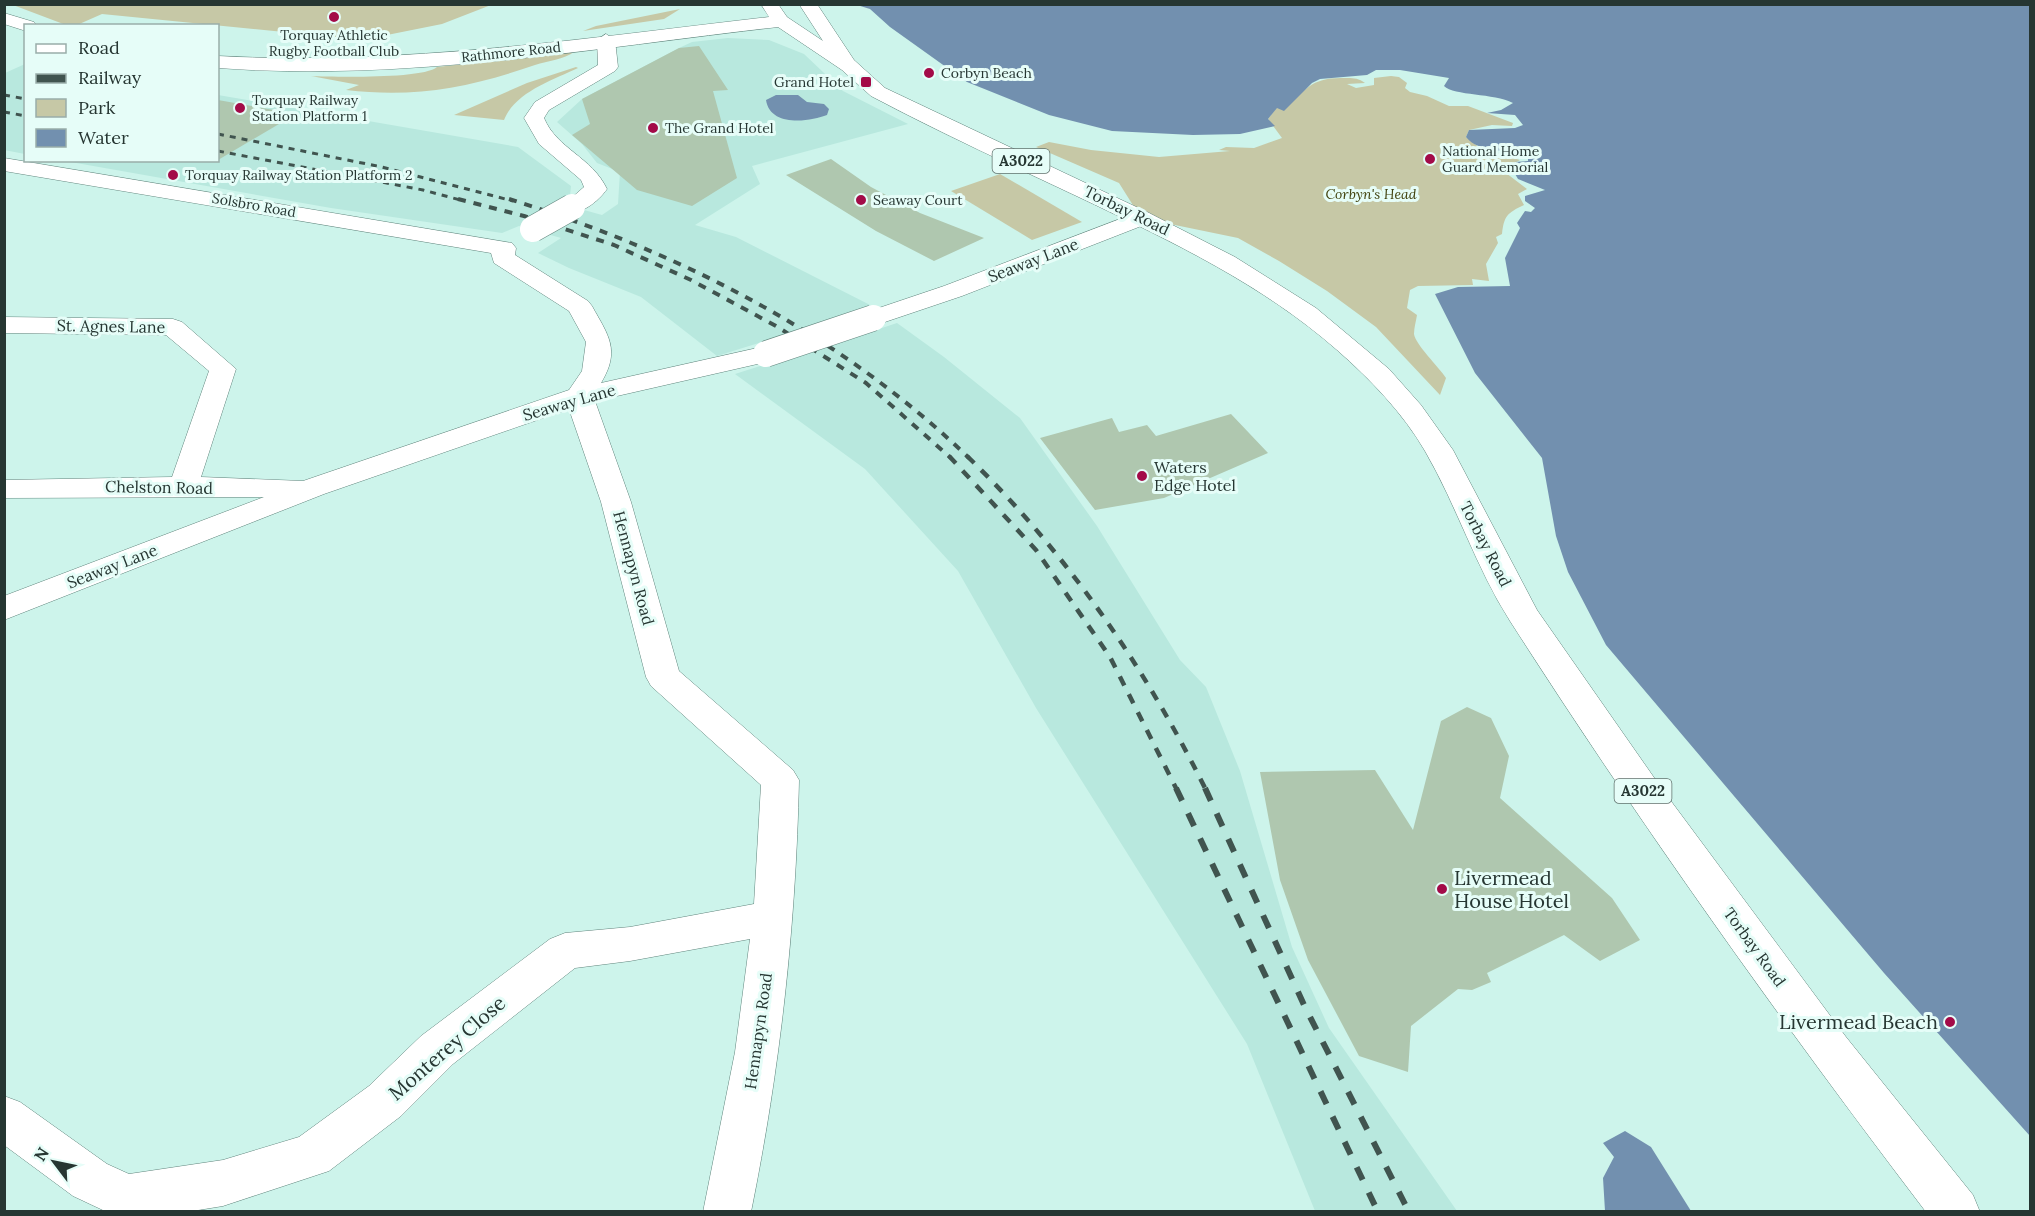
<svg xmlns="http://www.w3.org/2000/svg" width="2035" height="1216" font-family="Lora,serif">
<rect width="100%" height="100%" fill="#cdf4eb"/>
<g fill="#b8e8de">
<polygon points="728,38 769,40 804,54 843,91 908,124 752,166 760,184 695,225 736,237 878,309 873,331 897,323 944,357 1020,418 1097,526 1180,660 1206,687 1240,771 1292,947 1329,1028 1457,1211 1315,1211 1247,1044 1036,708 958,571 865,469 735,374 785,358 762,342 717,356 641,297 569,268 538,253 561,238 519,226 502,233 331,208 65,161 218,160 218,95 518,147 571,186 570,196 559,203 602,215 618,204 620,172 597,163 582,144 557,122 582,99 679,48 692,42"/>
<polygon points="25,64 25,154 4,150 5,73"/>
</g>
<g fill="#c6c8a6">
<polygon points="13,5 491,4 491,5 442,24 372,38 354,39 102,14 77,25 66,25"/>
<polygon points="680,9 664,19 583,31 596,26"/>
<path d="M574,52C564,59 548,61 535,65C469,88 415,98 346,90L359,85L311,76C333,77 424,79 437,67Z"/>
<path d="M576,67L578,68C553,80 515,92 504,120L454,115L527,83Z"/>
<path d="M1391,76L1399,77L1407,83L1405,88L1410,92L1427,96L1449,106H1468L1513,123L1512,126L1492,125L1469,130L1466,137L1480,148L1520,160L1507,167L1506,173L1527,189L1518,194L1524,205C1507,213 1504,216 1502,234L1496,237L1498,243L1486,264L1489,281L1472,279L1473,285L1418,286L1410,290L1407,308L1417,315C1416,321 1414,328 1414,334C1415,344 1439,367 1446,378L1440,395L1376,327L1327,291L1279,261L1238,238L1141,218L1119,183L1036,147L1049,142L1091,150L1159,157L1230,151L1219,150L1226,147L1254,148L1282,138L1268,119L1277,107L1284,110C1305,90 1311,78 1341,78C1351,78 1357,77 1365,83L1347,84L1356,88L1374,85V78Z"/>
<polygon points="1000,174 1082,222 1032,240 951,191"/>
</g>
<g fill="#7290af">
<path d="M857,5H2030V1136L1884,973L1606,645L1568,572L1556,536L1542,458L1475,373L1435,294L1458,287L1510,286L1505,258L1520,228L1517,223L1525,211L1531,212L1535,208L1525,201V196L1545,190L1518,179L1511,167L1514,162L1528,161V157C1510,148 1479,154 1466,137L1469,130L1515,128L1523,125L1515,115L1487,113L1501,110L1513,103C1494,93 1454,96 1444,86L1449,78L1400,70H1376L1367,75L1320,79L1312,83L1284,111L1277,108L1268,119L1275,126L1240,134L1193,135L1112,131L1049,115L967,82L890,27L870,9Z"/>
<path d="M776,95H798L807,102L824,104L829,109L827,115C809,122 770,127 766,100Z"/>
<polygon points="1625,1131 1651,1147 1691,1211 1605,1211 1603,1178 1614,1157 1603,1143"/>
</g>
<g fill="#afc7af">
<polygon points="699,46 728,90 713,91 737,178 692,206 637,190 572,135 590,124 582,99 679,48"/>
<polygon points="218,100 296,114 218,160"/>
<polygon points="831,159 871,187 920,213 984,238 934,261 876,231 786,175"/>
<polygon points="1231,414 1268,453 1164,498 1095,510 1040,438 1112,418 1119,432 1147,425 1156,436"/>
<polygon points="1467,707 1491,718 1509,756 1500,798 1612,898 1640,940 1600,961 1564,935 1487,973 1491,982 1472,990 1458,989 1411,1026 1408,1072 1359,1056 1308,960 1280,880 1260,772 1375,770 1413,830 1441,721"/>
</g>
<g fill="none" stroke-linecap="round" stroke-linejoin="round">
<defs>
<g id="street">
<path d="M606,34L615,40L618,67L615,71L549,110L544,118C557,149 592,157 607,189C598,202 580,216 564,212L561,207L584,187L581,180L539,144L524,118L535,102L598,65L597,40Z"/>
<path d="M4,158L512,243L516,248L515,255L588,301L592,306C608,335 621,350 601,383L766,346L775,348L779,354L775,360L595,401L631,502L679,671L793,770L799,780C796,926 780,1069 751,1212H703L735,1052L750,939L630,961L575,968L453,1064L401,1116L329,1171L223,1206L186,1212H107L73,1196L4,1145V1096L20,1102L107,1164L129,1174L223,1160L299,1137L369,1086L421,1036L550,939L565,933L630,927L754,904L761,785L651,686L646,677L601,502L569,409L324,494L4,620V596L264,497L4,498V480L172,477L209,371L166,335L4,333V317L173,319L182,322L236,369L201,477L303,481L569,390L582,371L586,342L569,311L494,263L491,253L4,171Z"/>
<polygon points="1141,211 1149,213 1153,218 1149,223 962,296 873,326 864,323 860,318 864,313 944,286"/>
</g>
<g id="primary">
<path d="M761,4H778L787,17L823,41L799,4H817L854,60L885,88L1149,213L1235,257L1316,308L1389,369L1421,405L1453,450L1537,610L1662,789L1846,1037L1973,1195L1980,1212H1926C1780,1020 1640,824 1510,621C1476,568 1457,506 1425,451C1403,413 1370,379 1337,350C1263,285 1173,242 1085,200C1013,166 941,133 871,96L842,70L778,27C593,48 404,82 218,68V56C403,66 586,38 769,17Z"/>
<polygon points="4,13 34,22 37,26 26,26 26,31 4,24"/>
</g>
</defs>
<use href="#street" stroke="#61857d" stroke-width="1"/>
<use href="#primary" stroke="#61857d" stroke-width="1"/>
<use href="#street" fill="#fff" fill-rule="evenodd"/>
<use href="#primary" fill="#fff" fill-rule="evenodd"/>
<g stroke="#40544f" stroke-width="3" stroke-dasharray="6 6" stroke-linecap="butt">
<polyline points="4,95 26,99"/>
<polyline points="4,112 26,116"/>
<polyline points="218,134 382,167 513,201"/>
<polyline points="218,151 423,190 464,201"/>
</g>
<g stroke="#40544f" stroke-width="4" stroke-dasharray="8 8" stroke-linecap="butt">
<polyline points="458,199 524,216 614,245 691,280 776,326 866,383 951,458"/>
<path d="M509,199C679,252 839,333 969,458"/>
</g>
<g stroke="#40544f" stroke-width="4.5" stroke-dasharray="10 10" stroke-linecap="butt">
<polyline points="949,456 1036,550 1110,657 1177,790"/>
<path d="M967,456C1066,552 1145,667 1206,790"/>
</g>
<g stroke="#40544f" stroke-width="6" stroke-dasharray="14 14" stroke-linecap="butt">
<polyline points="1176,788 1378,1212"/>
<polyline points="1205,788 1304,1005 1409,1212"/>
</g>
<defs>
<g id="street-bridge">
<polyline points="533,229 572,207"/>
<polyline points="766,354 873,318"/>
</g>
</defs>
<use href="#street-bridge" stroke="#61857d" stroke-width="27" stroke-linecap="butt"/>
<use href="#street-bridge" stroke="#fff" stroke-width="26"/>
</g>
<g fill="#a30b48" stroke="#e6fdf8" stroke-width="2">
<circle cx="334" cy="17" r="6"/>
<circle cx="929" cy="73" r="6"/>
<rect x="860" y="76" width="12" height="12" rx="3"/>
<circle cx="240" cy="108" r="6"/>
<circle cx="653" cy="128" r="6"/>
<circle cx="1430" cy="159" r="6"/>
<circle cx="173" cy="175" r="6"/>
<circle cx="861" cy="200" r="6"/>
<circle cx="1142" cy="476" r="6"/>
<circle cx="1442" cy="889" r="6"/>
<circle cx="1950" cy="1022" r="6"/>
</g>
<g text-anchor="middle" stroke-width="6" stroke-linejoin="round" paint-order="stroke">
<g font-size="14" fill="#263632" stroke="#e6fdf8" text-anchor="start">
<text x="334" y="40" text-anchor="middle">Torquay Athletic<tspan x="334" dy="16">Rugby Football Club</tspan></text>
<text x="941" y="78">Corbyn Beach</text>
<text x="854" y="87" text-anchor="end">Grand Hotel</text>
<text x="252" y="105">Torquay Railway<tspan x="252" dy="16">Station Platform 1</tspan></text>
<text x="665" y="133">The Grand Hotel</text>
<text x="1442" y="156">National Home<tspan x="1442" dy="16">Guard Memorial</tspan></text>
<text x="185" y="180">Torquay Railway Station Platform 2</text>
<text x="873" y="205">Seaway Court</text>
</g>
<g font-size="14" fill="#263632" stroke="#e6fdf8">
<text transform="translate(511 52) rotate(-6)" y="5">Rathmore Road</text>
<text transform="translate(254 205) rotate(10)" y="5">Solsbro Road</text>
</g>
<g font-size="14" font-style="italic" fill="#41420e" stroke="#e6fdf8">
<text x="1371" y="199">Corbyn's Head</text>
</g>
<g fill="#e6fdf8" stroke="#60726d" stroke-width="1.5">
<rect x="992.5" y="149" width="57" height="24" rx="4.5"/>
<rect x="1614.5" y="779" width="57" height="24" rx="4.5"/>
</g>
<g font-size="15" font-weight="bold" fill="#263632">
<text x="1021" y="166">A3022</text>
<text x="1643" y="796">A3022</text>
</g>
<g font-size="16" fill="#263632" stroke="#e6fdf8">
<text transform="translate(1127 210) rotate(26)" y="6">Torbay Road</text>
<text transform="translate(1033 260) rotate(-21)" y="6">Seaway Lane</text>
<text transform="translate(111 326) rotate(1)" y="6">St. Agnes Lane</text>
<text transform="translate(569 402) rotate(-16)" y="6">Seaway Lane</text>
<text transform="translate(159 487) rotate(1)" y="6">Chelston Road</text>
<text transform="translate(1486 544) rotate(63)" y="6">Torbay Road</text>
<text transform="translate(112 566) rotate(-21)" y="6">Seaway Lane</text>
<text transform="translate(634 568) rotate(75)" y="6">Hennapyn Road</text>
<text transform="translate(1755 947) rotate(54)" y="6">Torbay Road</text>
<text transform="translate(758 1031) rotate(-82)" y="6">Hennapyn Road</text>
</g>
<g font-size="16" fill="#263632" stroke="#e6fdf8" text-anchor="start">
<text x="1154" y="473">Waters<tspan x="1154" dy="18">Edge Hotel</tspan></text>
</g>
<g font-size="20" fill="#263632" stroke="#e6fdf8" text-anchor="start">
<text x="1454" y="885">Livermead<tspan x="1454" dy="23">House Hotel</tspan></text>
<text x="1938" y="1029" text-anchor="end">Livermead Beach</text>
</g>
<g font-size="20" fill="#263632" stroke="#e6fdf8">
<text transform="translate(447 1048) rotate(-41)" y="7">Monterey Close</text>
</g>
</g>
<rect width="2035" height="1216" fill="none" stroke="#263632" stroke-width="12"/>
<rect x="24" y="24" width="195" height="138" fill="#e6fdf8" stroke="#99ada9" stroke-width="1.5"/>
<rect x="36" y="44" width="30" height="9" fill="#ffffff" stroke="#99ada9" stroke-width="1.5"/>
<text x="78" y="54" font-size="18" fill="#263632">Road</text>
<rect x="36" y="74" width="30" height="9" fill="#40544f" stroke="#99ada9" stroke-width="1.5"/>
<text x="78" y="84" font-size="18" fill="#263632">Railway</text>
<rect x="36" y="99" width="30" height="18" fill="#c6c8a6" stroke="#99ada9" stroke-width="1.5"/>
<text x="78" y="114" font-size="18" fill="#263632">Park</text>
<rect x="36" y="129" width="30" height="18" fill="#7290af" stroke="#99ada9" stroke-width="1.5"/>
<text x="78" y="144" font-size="18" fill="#263632">Water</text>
<g transform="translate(54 1162) rotate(302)" stroke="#e6fdf8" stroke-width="4.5" paint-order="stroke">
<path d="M0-4.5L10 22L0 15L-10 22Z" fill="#263632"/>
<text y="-9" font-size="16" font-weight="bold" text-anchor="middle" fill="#263632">N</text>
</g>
</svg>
